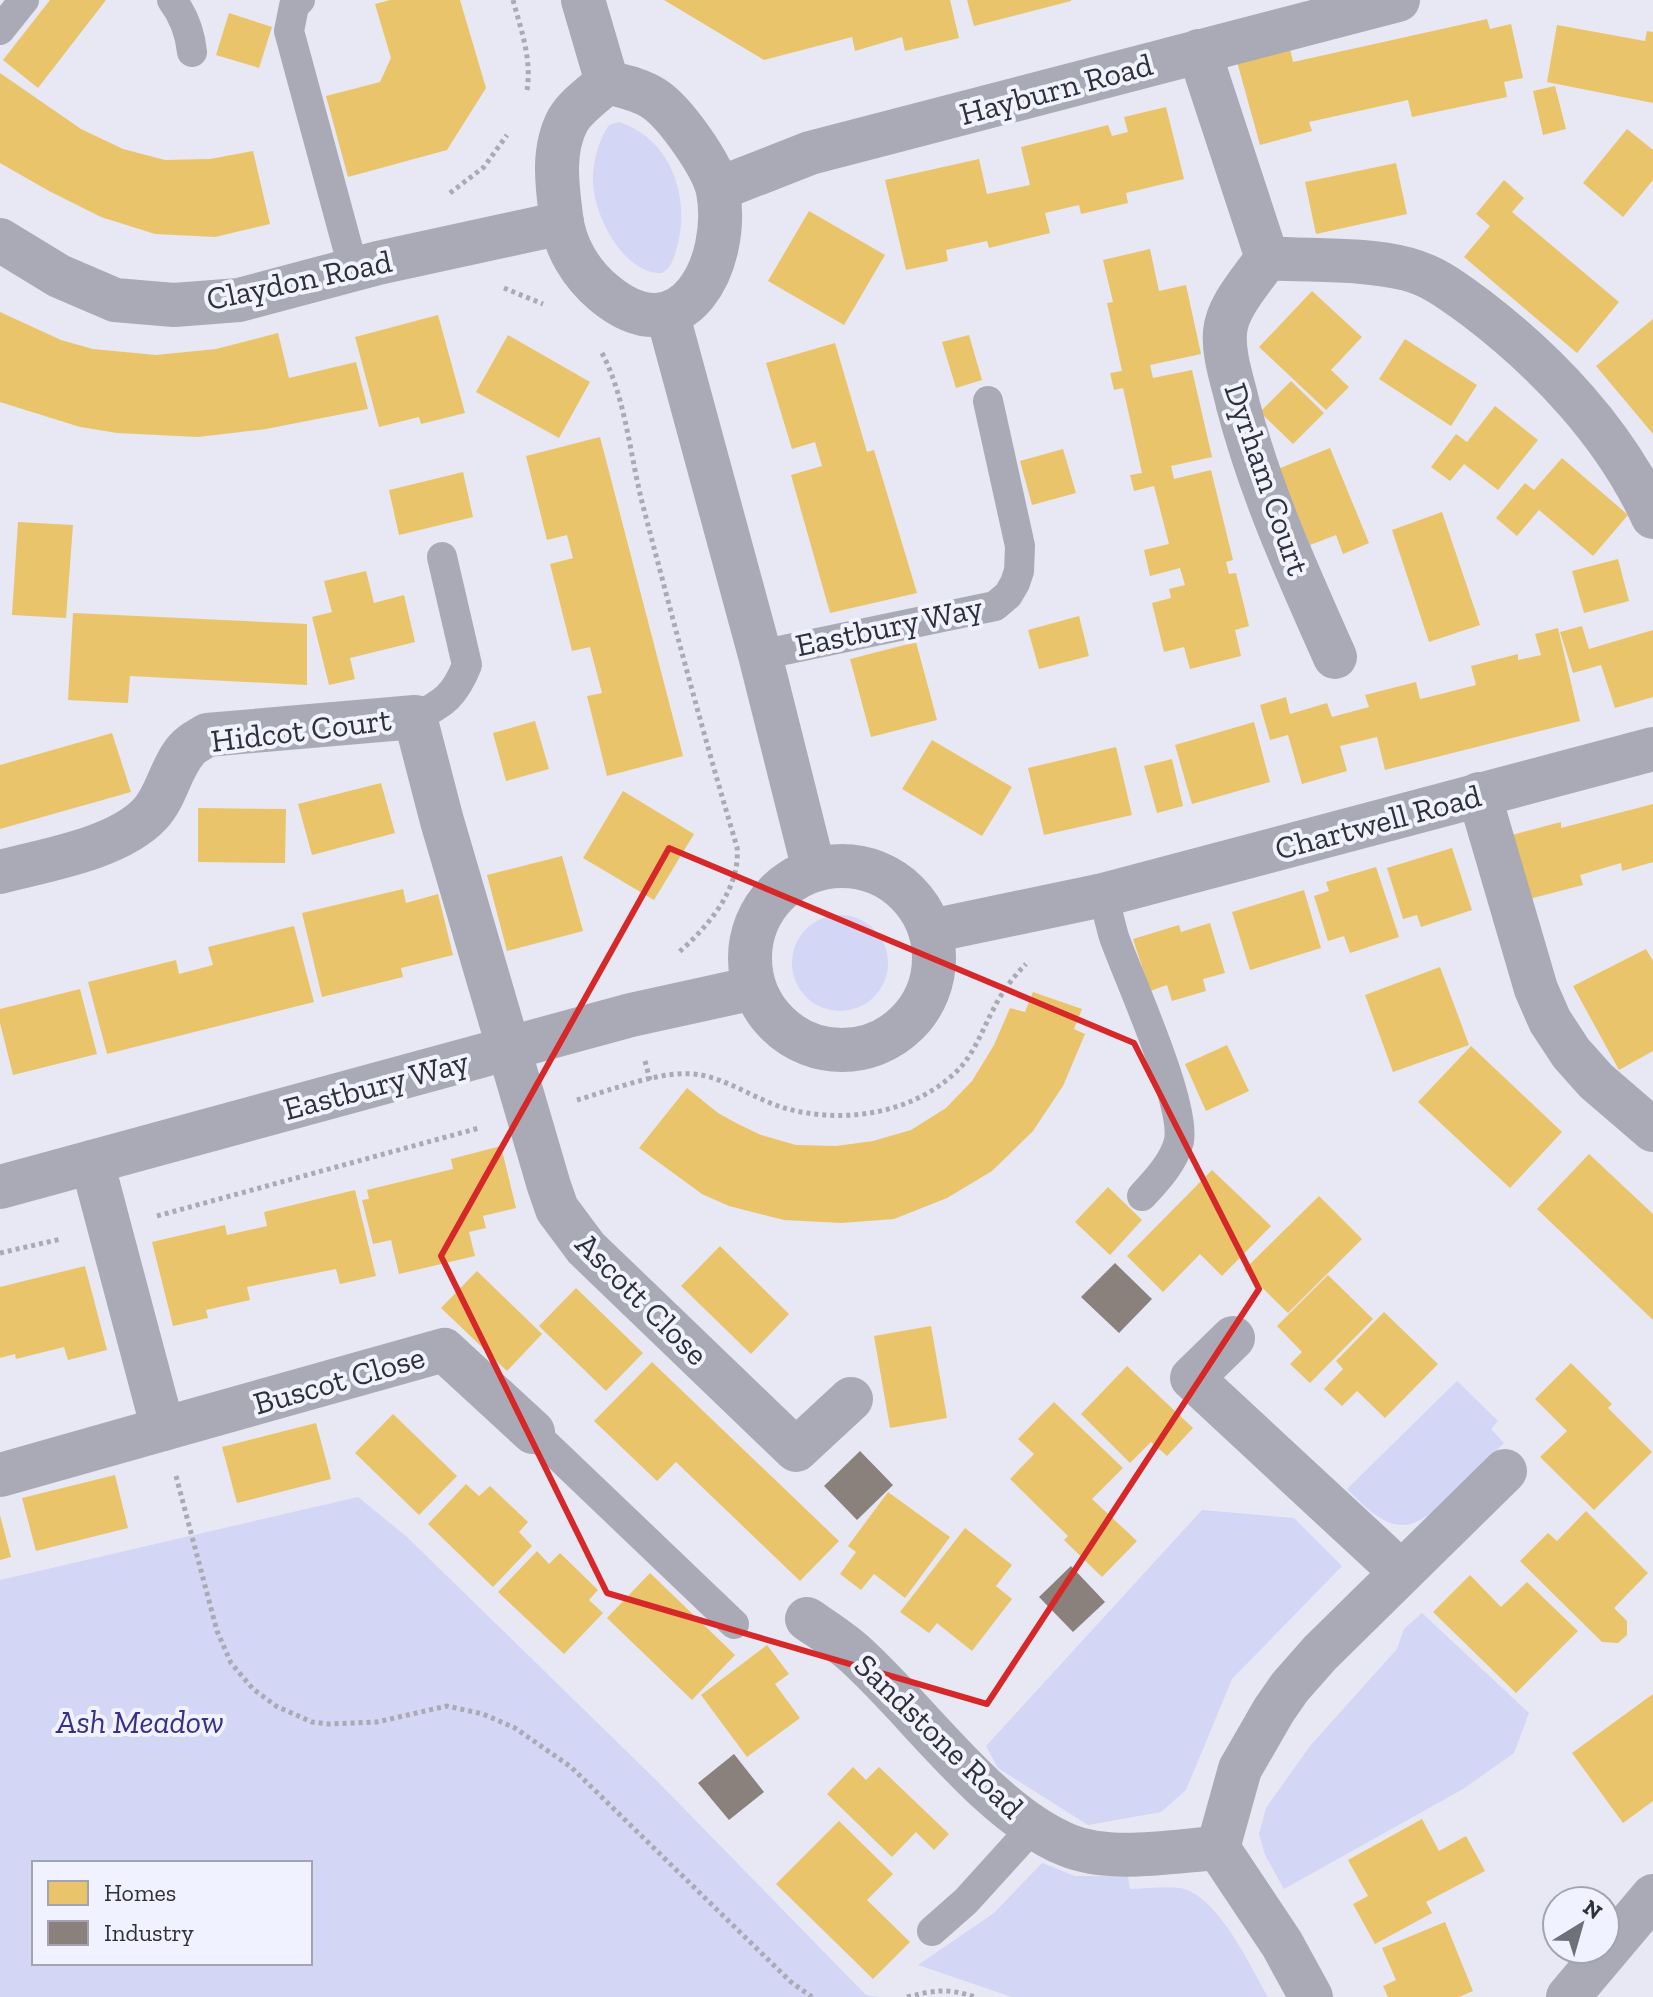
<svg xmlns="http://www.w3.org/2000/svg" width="1653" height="1997" font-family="'Zilla Slab',serif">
<rect width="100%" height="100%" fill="#e7e8f4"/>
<g fill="#d3d6f4" fill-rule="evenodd">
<path d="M619,122C671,139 691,197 677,247C674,258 672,267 662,273C623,275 592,212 593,179C593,160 599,140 609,125Z"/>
<circle cx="840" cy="963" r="48"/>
<path d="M1457,1381L1498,1421L1491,1429L1504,1443C1483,1463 1434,1524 1404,1525C1381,1526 1362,1503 1347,1489Z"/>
<path d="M358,1497L407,1537L657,1781L866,1995L878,1997H0V1580ZM34,1863H310V1963H34Z"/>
<polygon points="1202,1510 1294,1518 1342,1566 1232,1679 1186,1790 1161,1812 1088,1825 998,1768 986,1746"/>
<polygon points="1422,1613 1529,1713 1514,1753 1463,1789 1284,1889 1265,1855 1259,1834 1266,1808 1310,1746 1397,1649 1404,1629"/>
<path d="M1042,1863L1075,1876H1128L1130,1889C1145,1889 1164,1886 1180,1888C1218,1895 1250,1966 1268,1997H1012L918,1965L994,1913Z"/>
</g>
<g fill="#e9c46a">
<polygon points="50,0 106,0 38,88 3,60"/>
<polygon points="390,0 460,0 486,88 447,150 348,177 326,96 380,82 391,58 375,4"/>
<polygon points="664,0 950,0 959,38 905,51 902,37 855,51 852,37 764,60"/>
<polygon points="967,0 1071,0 1071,1 974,26"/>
<polygon points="229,13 272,27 259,68 216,55"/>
<polygon points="1487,19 1490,29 1511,24 1523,78 1504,82 1507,97 1412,117 1408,100 1309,122 1312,131 1260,145 1236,58 1289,44 1293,62"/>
<polygon points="1557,25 1645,41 1647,31 1653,32 1653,103 1547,82"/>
<polygon points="0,73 81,129 123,149 165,160 210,159 253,151 270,224 215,237 155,234 101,217 49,191 0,163"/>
<polygon points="1555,86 1566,129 1543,135 1533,91"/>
<polygon points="1166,107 1184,179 1126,193 1128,203 1081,214 1079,205 1045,213 1050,233 989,248 987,241 946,250 948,261 906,270 885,180 979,159 987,194 1030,185 1021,147 1108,125 1112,136 1128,132 1124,117"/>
<polygon points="1627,129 1653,150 1653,180 1623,217 1583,183"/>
<polygon points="1396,163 1407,214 1316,234 1305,182"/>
<polygon points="1504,180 1524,198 1512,212 1619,302 1577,353 1464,257 1490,226 1476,214"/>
<polygon points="809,211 885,255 844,325 768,281"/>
<polygon points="1150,249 1159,291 1186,285 1201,354 1150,365 1153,378 1192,370 1212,457 1171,466 1174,479 1211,470 1233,560 1226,562 1229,574 1236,573 1249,626 1235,630 1241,656 1190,669 1184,647 1164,652 1152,603 1171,598 1169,589 1185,585 1180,568 1150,576 1144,550 1169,544 1154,486 1134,491 1130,475 1142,473 1123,388 1114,390 1110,373 1122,371 1107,303 1113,302 1103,260"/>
<polygon points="1312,291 1362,337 1331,370 1349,387 1326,410 1259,347"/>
<polygon points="0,312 61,340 93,349 156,355 216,349 278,333 289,378 356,362 368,409 266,429 198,437 117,433 80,427 0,402"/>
<polygon points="438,315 465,413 421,424 419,417 379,427 355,337"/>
<polygon points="1653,319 1653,434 1596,366"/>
<polygon points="508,335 590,382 559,438 476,392"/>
<polygon points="969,335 982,380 956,388 942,342"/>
<polygon points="1405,339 1477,385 1451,426 1379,379"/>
<polygon points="835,343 867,452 874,450 917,593 830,613 791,475 822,466 815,442 792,449 766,363"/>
<polygon points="1291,381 1324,413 1293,444 1260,412"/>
<polygon points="1495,406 1538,440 1498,490 1464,464 1450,481 1431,467 1456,434 1467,442"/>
<polygon points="600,437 683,756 607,776 587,696 602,693 590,647 572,651 550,564 573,558 567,535 547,540 526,456"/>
<polygon points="1330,448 1369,543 1343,554 1336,535 1310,545 1278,469"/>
<polygon points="1063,449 1076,493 1032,505 1020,461"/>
<polygon points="1562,458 1628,515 1593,556 1539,510 1517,536 1496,518 1525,483 1534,490"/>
<polygon points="463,472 473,517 399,535 389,490"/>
<polygon points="1442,512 1480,625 1429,642 1392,530"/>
<polygon points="18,522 73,525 66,618 12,615"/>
<polygon points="1618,559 1629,601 1584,613 1572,571"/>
<polygon points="366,571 374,603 404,595 415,642 350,658 355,679 329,685 312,617 332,612 324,581"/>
<polygon points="73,613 307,624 307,685 130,676 128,703 68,700"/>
<polygon points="1079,616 1089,656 1039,669 1028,630"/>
<polygon points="1582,626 1589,649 1653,630 1653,697 1615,708 1601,665 1573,673 1560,632"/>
<polygon points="1558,628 1580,721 1385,770 1377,737 1340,746 1347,771 1302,784 1288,735 1270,740 1260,705 1286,697 1290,714 1327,703 1332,717 1369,707 1365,695 1416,682 1420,699 1433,696 1476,685 1471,666 1518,654 1518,660 1541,655 1535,634"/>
<polygon points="916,642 937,720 871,737 850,659"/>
<polygon points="535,721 549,769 506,781 493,733"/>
<polygon points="1254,722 1270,782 1192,804 1175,745"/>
<polygon points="112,733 131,792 0,829 0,765"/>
<polygon points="932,740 1012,787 982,836 902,789"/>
<polygon points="1116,747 1132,815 1044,835 1028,768"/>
<polygon points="1172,759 1183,806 1157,813 1144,766"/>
<polygon points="381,783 395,833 312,855 298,804"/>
<polygon points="623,791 694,834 654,900 583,858"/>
<polygon points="1653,804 1653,862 1622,871 1621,863 1580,875 1583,885 1529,899 1512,835 1561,822 1561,828"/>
<polygon points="198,808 286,809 285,863 198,862"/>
<polygon points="1452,848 1472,910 1421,927 1417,915 1403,919 1387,868"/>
<polygon points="562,856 583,931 507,951 487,875"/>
<polygon points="1376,867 1399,937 1350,953 1344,936 1328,941 1314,896 1329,891 1326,882"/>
<polygon points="403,889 406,903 438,894 453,955 401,968 403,977 322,997 302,913"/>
<polygon points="1304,890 1321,948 1250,970 1232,912"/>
<polygon points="1210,923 1225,973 1203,979 1206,991 1172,1001 1167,985 1150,991 1133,939 1179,925 1181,932"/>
<polygon points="294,926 314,1002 107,1054 88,982 176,960 179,974 213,965 208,947"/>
<polygon points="1646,949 1653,961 1653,1051 1619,1070 1573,986"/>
<polygon points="1440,967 1469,1045 1393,1072 1365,995"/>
<polygon points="80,989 97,1054 13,1075 0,1023 0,1009"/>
<polygon points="1033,992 1082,1009 1074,1029 1085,1034 1063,1086 1033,1131 992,1171 947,1198 894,1219 841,1223 784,1220 729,1206 702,1194 639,1148 687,1088 718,1113 738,1124 761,1135 796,1145 836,1146 873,1141 911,1130 946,1108 972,1081 994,1045 1010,1008 1025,1012"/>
<polygon points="1227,1045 1249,1091 1206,1111 1185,1064"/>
<polygon points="1471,1046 1562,1132 1510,1188 1418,1102"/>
<polygon points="501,1146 516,1208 483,1216 486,1228 469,1232 475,1256 399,1274 391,1240 373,1244 362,1200 369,1199 367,1190 453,1169 451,1159"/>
<polygon points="1589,1154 1653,1214 1653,1320 1537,1209"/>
<polygon points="1212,1170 1271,1226 1222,1276 1200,1254 1163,1292 1127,1256"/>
<polygon points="1108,1187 1142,1220 1110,1255 1075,1222"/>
<polygon points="355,1190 376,1276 340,1284 336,1269 247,1287 250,1300 206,1310 208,1318 173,1326 152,1242 225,1225 227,1235 267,1226 264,1212"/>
<polygon points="1319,1196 1362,1239 1288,1313 1244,1270"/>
<polygon points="720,1246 789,1314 751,1354 681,1286"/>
<polygon points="85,1266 107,1350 68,1360 64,1347 16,1359 15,1354 0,1358 0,1287"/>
<polygon points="477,1271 542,1334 507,1371 441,1308"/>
<polygon points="1328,1275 1373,1319 1310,1383 1290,1364 1302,1352 1277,1326"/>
<polygon points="576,1288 643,1353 606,1391 539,1326"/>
<polygon points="1384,1312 1438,1364 1385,1418 1357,1391 1342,1406 1324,1389 1343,1369 1336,1361"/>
<polygon points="931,1326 947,1418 890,1428 874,1336"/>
<polygon points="652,1362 839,1541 800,1581 676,1462 657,1481 594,1421"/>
<polygon points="1571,1363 1612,1404 1608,1408 1652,1452 1594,1510 1540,1457 1567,1431 1535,1399"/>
<polygon points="1127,1366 1193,1428 1167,1456 1151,1442 1130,1463 1081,1414"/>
<polygon points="1054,1402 1123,1468 1092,1499 1137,1541 1102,1577 1064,1540 1068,1536 1010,1479 1034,1454 1018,1439"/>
<polygon points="393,1414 457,1476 419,1515 355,1453"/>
<polygon points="316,1423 331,1479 237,1503 222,1447"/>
<polygon points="115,1475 128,1528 36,1551 22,1498"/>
<polygon points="466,1484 479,1496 490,1486 528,1522 519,1532 532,1546 493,1587 428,1524"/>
<polygon points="888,1492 950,1537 905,1598 874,1574 861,1590 840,1574 856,1552 848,1546"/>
<polygon points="1586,1511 1648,1573 1614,1608 1627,1621 1627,1635 1618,1643 1602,1642 1520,1561 1548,1533 1557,1541"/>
<polygon points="0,1515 11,1557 0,1560"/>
<polygon points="965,1528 1012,1565 996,1586 1012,1599 972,1651 937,1623 929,1633 900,1612"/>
<polygon points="537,1551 549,1564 560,1553 598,1590 589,1600 603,1613 564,1654 498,1592"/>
<polygon points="650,1573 735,1655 692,1700 607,1618"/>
<polygon points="1470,1575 1501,1607 1527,1582 1578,1631 1516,1693 1433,1612"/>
<polygon points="767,1645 789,1674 775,1684 800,1718 747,1757 701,1695"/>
<polygon points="1653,1694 1653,1801 1623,1823 1572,1753"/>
<polygon points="853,1767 866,1780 879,1767 949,1834 934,1850 916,1832 892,1857 827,1794"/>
<polygon points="1422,1819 1439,1851 1466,1836 1485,1871 1426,1902 1432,1913 1375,1944 1353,1904 1368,1896 1348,1860"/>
<polygon points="839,1821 893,1874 867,1900 910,1942 873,1979 776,1884"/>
<polygon points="1445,1922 1473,1991 1459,1997 1388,1997 1383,1986 1396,1980 1382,1948"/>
</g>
<g fill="#8a817c">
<polygon points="1115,1263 1152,1299 1119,1333 1081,1297"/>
<polygon points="860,1451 893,1485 857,1520 824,1486"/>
<polygon points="1071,1566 1105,1602 1073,1632 1039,1597"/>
<polygon points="734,1754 764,1792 729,1820 698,1783"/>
</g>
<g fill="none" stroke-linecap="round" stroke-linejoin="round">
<g stroke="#a9aab3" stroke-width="5" stroke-dasharray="4 4" stroke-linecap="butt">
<path d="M513,0C521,30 532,59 527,90"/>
<polyline points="450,193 484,167 507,135"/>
<polyline points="504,288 543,304"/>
<path d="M602,353C626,399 630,456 643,506C673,620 703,734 737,847C741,888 708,927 678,953"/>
<polyline points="645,1061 650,1080"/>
<path d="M577,1100C612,1090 665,1068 701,1075C728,1080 754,1098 781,1107C840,1125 912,1115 957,1071C975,1053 982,1030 994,1008C1002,992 1013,977 1026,964"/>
<polyline points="157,1216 479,1128"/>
<polyline points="0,1253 61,1239"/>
<polyline points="176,1476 217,1631 231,1663 253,1689 276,1706 312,1722 329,1724 377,1722 447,1706 483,1714 515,1728 571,1767 791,1982 812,1997"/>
<path d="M907,1997C935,1990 947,1988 975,1997"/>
</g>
<g stroke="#a9aab6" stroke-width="30">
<path d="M172,0C184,16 190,32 192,52"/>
<polyline points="300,0 294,6 289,31 354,271"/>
<polyline points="0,30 24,0"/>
<polyline points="760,655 995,606 1008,595 1015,583 1019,571 1020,546 988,401"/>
<path d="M415,717C444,704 455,695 467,665L442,557"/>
<path d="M1103,895C1107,909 1110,923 1114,937C1129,979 1186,1103 1179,1141C1174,1162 1156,1181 1142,1196"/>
<polyline points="533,1432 734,1624"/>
<polyline points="932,1931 966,1901 1034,1826"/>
</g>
<g stroke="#a9aab6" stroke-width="44">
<polyline points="583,0 607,82"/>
<path d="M1199,51L1267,258C1313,261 1363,258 1407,269C1434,276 1454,292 1476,308C1548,363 1615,434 1653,517"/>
<path d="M607,82C622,86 639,89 653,98C675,112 713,166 718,191C731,263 683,359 604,293C581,274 564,246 561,216C557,185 552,149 568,120C576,106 595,93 607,82Z"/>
<polyline points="718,189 810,153 1398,0"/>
<polyline points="0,240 59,276 115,300 174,305 239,300 378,263 562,223"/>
<path d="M1267,258C1253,279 1227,306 1225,332C1223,356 1233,382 1238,405C1261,493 1298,574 1335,657"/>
<polyline points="668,316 760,655 814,870"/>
<polyline points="1479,794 1536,989 1550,1021 1571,1053 1596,1081 1653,1130"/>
<circle cx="842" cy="958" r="92"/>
<path d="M0,872C45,860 117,849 150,814C167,796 170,768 187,749C192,743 201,739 207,735L415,717L442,821L549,1186L557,1209L586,1248L796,1450L851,1399"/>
<polyline points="931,931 1103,895 1653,749"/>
<polyline points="0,1187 631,1015 754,988"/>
<polyline points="1233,1338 1192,1378 1401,1572"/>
<polyline points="163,1429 444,1350 533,1432"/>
<polyline points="0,1475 163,1429 92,1162"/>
<path d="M807,1619C823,1630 841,1641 856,1655C919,1712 989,1813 1067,1845C1110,1863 1173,1851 1218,1848"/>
<polyline points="1311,1997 1282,1944 1218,1848 1240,1769 1274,1710 1290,1687 1320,1653 1505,1471"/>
<polyline points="1568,1997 1653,1896"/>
</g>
</g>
<path fill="none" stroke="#d62828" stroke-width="6" stroke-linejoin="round" d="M669,848L1134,1043L1259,1289L987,1704L607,1593L441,1256Z"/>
<g text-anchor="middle" stroke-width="8" stroke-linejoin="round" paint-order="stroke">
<g font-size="32" fill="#2f3038" stroke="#f0f2ff">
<text transform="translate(1056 89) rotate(-15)" y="11">Hayburn Road</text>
<text transform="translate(299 280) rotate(-12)" y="11">Claydon Road</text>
<text transform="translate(1267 479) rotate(71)" y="11">Dyrham Court</text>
<text transform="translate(889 626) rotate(-12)" y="11">Eastbury Way</text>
<text transform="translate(301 730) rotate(-7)" y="11">Hidcot Court</text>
<text transform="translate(1378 822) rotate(-15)" y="11">Chartwell Road</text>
<text transform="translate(376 1085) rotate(-15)" y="11">Eastbury Way</text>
<text transform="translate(642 1299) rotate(45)" y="11">Ascott Close</text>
<text transform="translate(339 1380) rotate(-16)" y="11">Buscot Close</text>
<text transform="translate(939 1736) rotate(44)" y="11">Sandstone Road</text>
</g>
<g font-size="32" font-style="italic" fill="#382f8d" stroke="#f0f2ff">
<text x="140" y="1733">Ash Meadow</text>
</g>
</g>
<rect x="32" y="1861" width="280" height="104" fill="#f0f2ff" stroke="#a3a4af" stroke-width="2"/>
<rect x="48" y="1881" width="40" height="24" fill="#e9c46a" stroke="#a3a4af" stroke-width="2"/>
<text x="104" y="1901" font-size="24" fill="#2f3038">Homes</text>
<rect x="48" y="1921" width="40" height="24" fill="#8a817c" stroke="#a3a4af" stroke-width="2"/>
<text x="104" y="1941" font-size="24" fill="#2f3038">Industry</text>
<g transform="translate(1581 1925) rotate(37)"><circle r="38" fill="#f0f2ff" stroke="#a3a4af" stroke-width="2"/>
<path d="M0-6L14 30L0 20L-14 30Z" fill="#6f707a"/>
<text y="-12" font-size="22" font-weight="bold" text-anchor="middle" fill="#2f3038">N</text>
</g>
</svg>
